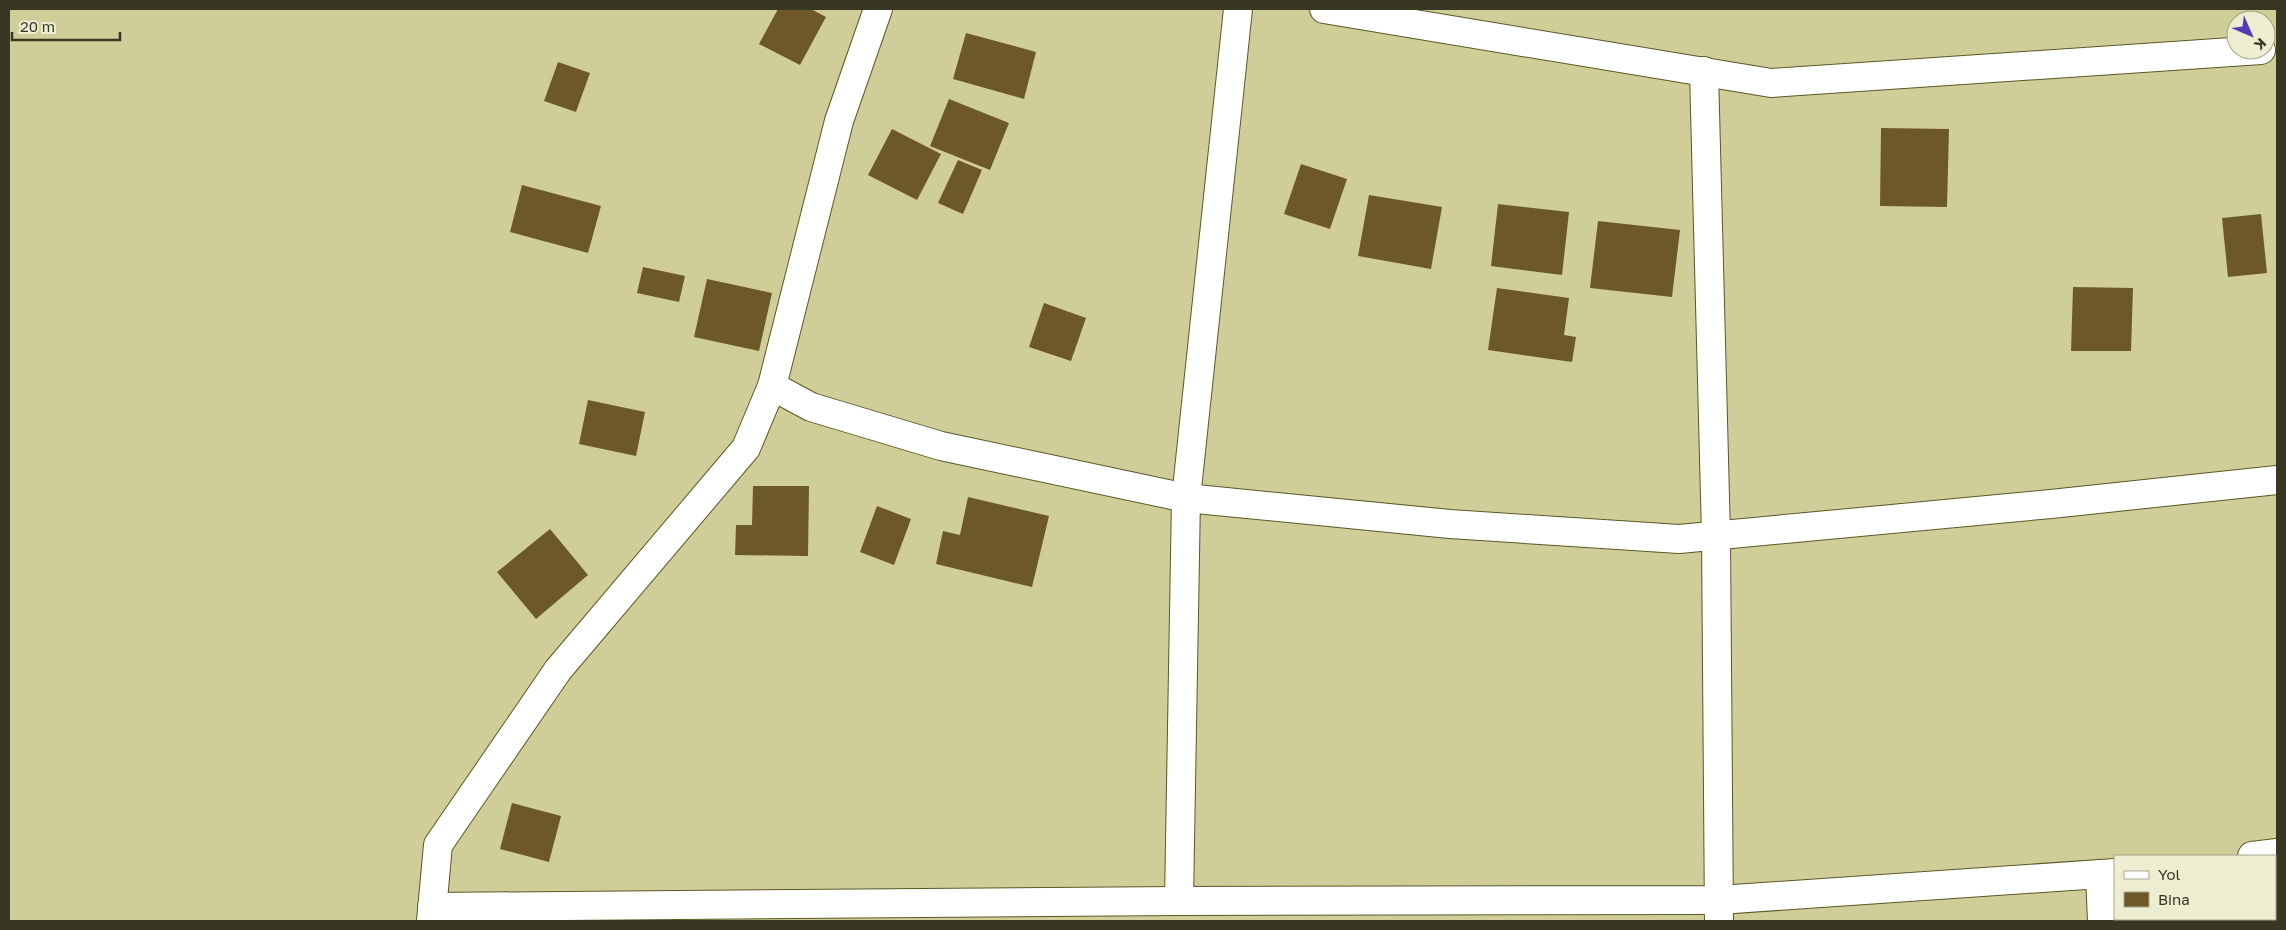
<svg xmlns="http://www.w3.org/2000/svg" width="2286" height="930" font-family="'Golos Text',sans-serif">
<rect width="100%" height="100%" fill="#d0ce98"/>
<g fill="#6d5928">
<polygon points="778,9 811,9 826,17 800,65 759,44"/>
<polygon points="966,33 1036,52 1024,99 953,79"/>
<polygon points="558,62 590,73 576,112 544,101"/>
<polygon points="949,99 1009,123 990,170 930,146"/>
<polygon points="1881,128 1949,129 1947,207 1880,206"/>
<polygon points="892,129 941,154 917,200 868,175"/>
<polygon points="958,160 982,170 963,214 938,203"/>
<polygon points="1301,164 1347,179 1330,229 1284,214"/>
<polygon points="522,185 601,206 588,253 510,232"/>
<polygon points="1369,195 1442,207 1431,269 1358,256"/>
<polygon points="1498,204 1569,212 1562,275 1491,266"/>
<polygon points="2261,214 2267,273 2228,277 2222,218"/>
<polygon points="1598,221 1680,230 1672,297 1590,288"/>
<polygon points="643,267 685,276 679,302 637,293"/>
<polygon points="707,279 772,293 759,351 694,337"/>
<polygon points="2073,287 2133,288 2131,351 2071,351"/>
<polygon points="1497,288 1569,298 1564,335 1576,337 1572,362 1488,350"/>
<polygon points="1044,303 1086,318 1071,361 1029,347"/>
<polygon points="588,400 645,412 636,456 579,444"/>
<polygon points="753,486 809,486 808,556 735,555 736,525 752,525"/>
<polygon points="968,497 1049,516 1032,587 936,564 943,531 960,535"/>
<polygon points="877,506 911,519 894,565 860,552"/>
<polygon points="550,529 588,575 536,619 497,572"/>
<polygon points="512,803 561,816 549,862 500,849"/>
</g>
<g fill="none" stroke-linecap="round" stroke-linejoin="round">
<defs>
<g id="minor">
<polyline points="1324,9 1771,83 2261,50"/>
<polyline points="1704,71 1716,536 1719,921"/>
<polyline points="772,386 811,407 941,446 1186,498 1450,524 1679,539 2051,504 2277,480"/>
<polyline points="2252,856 2277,853"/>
<polyline points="2100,874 2102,921"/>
<polyline points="1179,901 1186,498 1238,9"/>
<polyline points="432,907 1179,901 1719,900 2115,873"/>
<polyline points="431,921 438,845 558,670 746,448 772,386 839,121 878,9"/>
</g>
</defs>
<use href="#minor" stroke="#5a5825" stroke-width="30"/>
<use href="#minor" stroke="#fff" stroke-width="28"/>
</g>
<rect width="2286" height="930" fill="none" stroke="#383822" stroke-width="20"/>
<rect x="2114" y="855" width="162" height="65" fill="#ededd2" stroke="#a5a58c"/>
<rect x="2124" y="871" width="25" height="8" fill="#ffffff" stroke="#a5a58c"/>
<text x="2158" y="880" font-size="15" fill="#383822">Yol</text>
<rect x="2124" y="892" width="25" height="15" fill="#6d5928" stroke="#a5a58c"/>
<text x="2158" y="905" font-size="15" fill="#383822">Bina</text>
<g transform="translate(2251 35) rotate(135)"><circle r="24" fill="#ededd2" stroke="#a5a58c"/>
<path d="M0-4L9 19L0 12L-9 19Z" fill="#553bb3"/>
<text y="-8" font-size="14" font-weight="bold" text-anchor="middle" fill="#383822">K</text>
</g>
<path d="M12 32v8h108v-8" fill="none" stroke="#383822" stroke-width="2.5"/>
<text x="20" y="32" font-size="15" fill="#383822" stroke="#ededd2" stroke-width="4" paint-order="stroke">20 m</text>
</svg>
